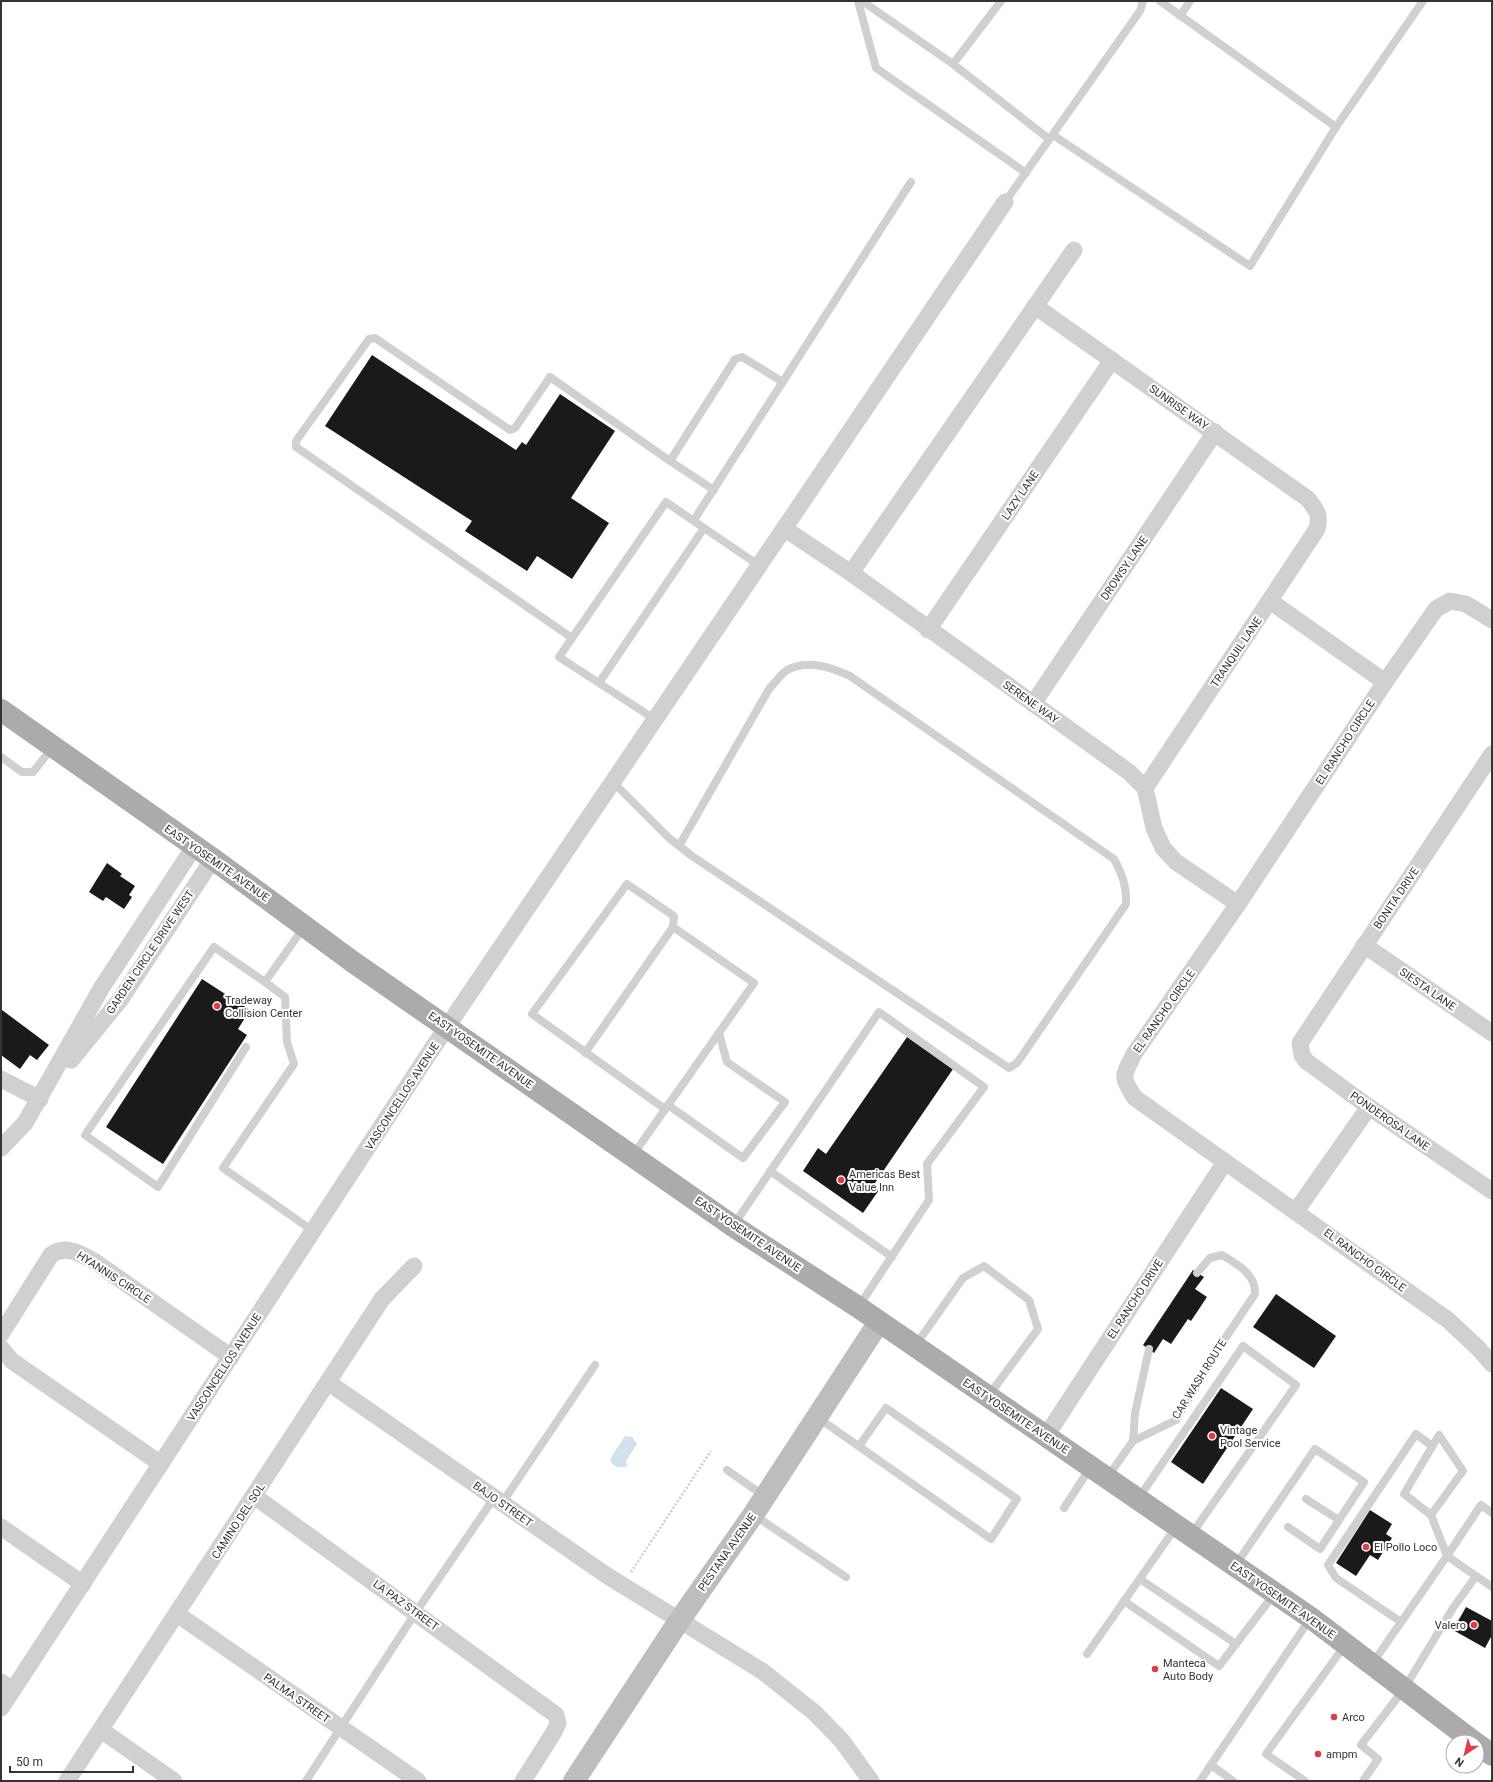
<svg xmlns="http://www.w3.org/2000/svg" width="1493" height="1782" font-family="Roboto,sans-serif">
<rect width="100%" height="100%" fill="#fff"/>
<path fill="#cfe2ee" d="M625,1436L632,1437L637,1444L626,1461L627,1466C620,1469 612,1467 610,1459Z"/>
<g fill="#1a1a1a">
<polygon points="372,355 516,450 522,442 526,445 560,394 615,431 571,498 609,523 572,579 537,556 527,571 465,531 472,521 325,426"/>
<polygon points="107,863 122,874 120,876 135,886 129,895 132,897 124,909 106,897 103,901 89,892"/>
<polygon points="202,979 250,1010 238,1029 247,1035 163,1164 106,1127"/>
<polygon points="2,1010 49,1045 37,1060 30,1055 20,1069 1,1055"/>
<polygon points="907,1037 953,1069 873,1186 879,1190 863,1213 803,1171 818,1148 826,1154"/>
<polygon points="1193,1270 1204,1277 1195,1289 1207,1297 1191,1321 1188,1319 1171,1344 1163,1339 1154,1353 1143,1345"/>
<polygon points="1276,1294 1336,1336 1314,1368 1253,1327"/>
<polygon points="1221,1388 1253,1409 1203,1484 1171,1462"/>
<polygon points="1370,1510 1392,1524 1386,1534 1392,1538 1378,1560 1370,1555 1356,1576 1336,1563"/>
<polygon points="1466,1607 1492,1621 1492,1635 1485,1648 1453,1630"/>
</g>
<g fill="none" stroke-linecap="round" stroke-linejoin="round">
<polyline stroke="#cdcdcd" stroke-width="2.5" stroke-dasharray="2 2" stroke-linecap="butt" points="631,1572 711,1451"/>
<g stroke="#d0d0d0" stroke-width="8">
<polyline points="858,1 876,68 1026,173"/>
<polyline points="862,1 953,64"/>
<polyline points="1001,1 953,64 1049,139"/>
<polyline points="1160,1 1336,127 1423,1"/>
<polyline points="1180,16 1190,1"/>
<polyline points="1053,135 1250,266 1336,127"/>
<polyline points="1005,202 1140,11 1143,1"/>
<polyline points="670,461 714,490"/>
<polyline points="694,520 911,182"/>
<polyline points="704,528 760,566"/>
<polyline points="572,638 296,447 296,441 369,339 375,338 510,430 515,428 550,377 670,461 735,359 742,357 783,382"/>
<polyline points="599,683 704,528 666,502 559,657 656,720"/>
<polyline points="1,757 22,772 33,772 53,747"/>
<path d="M614,783L669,838L692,856L1009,1068L1017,1063L1126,904C1127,886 1122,874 1114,859L850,676C830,667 810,660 789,669C782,672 775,683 769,689L679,846"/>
<polyline points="304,927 265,982 285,997 287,1042 294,1064 223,1168 313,1231"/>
<polyline points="246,1047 158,1187 85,1135 214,947 265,982"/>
<polyline points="585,1053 673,927 754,983 633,1155"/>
<polyline points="668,1105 743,1158 785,1102 727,1062 719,1033"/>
<polyline points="665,1109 532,1014 627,884 674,916 673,927"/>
<polyline points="770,1171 892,1257"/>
<polyline points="733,1226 879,1012 984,1087 927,1164 929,1200 859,1306"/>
<polyline points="915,1346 963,1278 984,1266 1029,1300 1038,1329 989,1395"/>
<path d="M1149,1349L1135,1413L1133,1441L1176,1420L1226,1337L1255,1294C1256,1274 1237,1264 1222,1255L1210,1258L1197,1273"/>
<polyline points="817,1417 991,1539 1017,1499 886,1408 859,1446"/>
<polyline points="727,1470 764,1496"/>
<polyline points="1107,1478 1133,1441"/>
<polyline points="1138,1499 1243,1346 1296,1385 1191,1535"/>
<polyline points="1306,1499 1339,1520"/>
<polyline points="502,1503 595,1365"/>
<polyline points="1064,1508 1090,1468"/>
<polyline points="1492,1513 1481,1505 1447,1556 1492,1587"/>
<polyline points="754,1515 846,1577"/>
<polyline points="1235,1566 1315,1449 1364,1482 1320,1549 1288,1527"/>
<polyline points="1140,1579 1236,1644"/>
<polyline points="1124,1601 1219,1666 1275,1593"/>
<polyline points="1401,1622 1336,1578 1328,1565 1416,1434 1432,1446"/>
<polyline points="1087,1654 1176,1527"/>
<polyline points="1372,1664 1447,1556 1431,1515 1463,1471 1439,1435 1404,1494 1431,1515"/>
<polyline points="1211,1765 1233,1781"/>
<polyline points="306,1781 416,1612 494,1498"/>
<polyline points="1200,1781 1310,1619"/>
<polyline points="1305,1781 1266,1754 1345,1645"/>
<polyline points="1363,1781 1378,1759 1361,1745 1404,1689 1453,1608 1476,1576"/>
</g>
<g stroke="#d0d0d0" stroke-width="17">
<path d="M1035,306L1308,499C1316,510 1321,514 1317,529L1145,788"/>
<polyline points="785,529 851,573 1129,772 1145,788 1154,828 1163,848 1176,862 1238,904"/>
<polyline points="851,573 1074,250"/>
<polyline points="1270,601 1385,682"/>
<path d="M1492,620L1466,604L1450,601L1436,609L1385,682L1238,904L1134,1054C1123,1076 1120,1076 1135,1098L1448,1320L1478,1348L1492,1364"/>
<polyline points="928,630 1112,360"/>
<polyline points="1033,704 1215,432"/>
<polyline points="1492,754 1300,1043 1302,1055 1306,1061 1369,1107 1492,1191"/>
<polyline points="1364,945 1492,1033"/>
<polyline points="71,1060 120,1000 213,859"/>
<polyline points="1,1079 40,1099"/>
<polyline points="1,1148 25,1123 102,987 194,847"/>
<polyline points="1296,1211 1369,1107"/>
<path d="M1,1334L51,1255C67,1244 80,1254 94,1261L231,1357"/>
<polyline points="1,1348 12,1361 161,1464"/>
<polyline points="329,1383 606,1575 762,1671 815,1713 842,1741 871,1781"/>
<polyline points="1046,1436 1225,1162"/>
<polyline points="254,1496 556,1715 558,1723 554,1732 523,1781"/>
<polyline points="1,1527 83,1584"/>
<polyline points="177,1614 418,1781"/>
<polyline points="1,1682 13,1690"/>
<polyline points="1,1708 430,1052 1005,202"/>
<polyline points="101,1730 174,1781"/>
<polyline points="67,1781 382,1299 414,1266"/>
</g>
<polyline stroke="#bdbdbd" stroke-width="22" points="574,1781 679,1621 753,1515 879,1322"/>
<g stroke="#ababab" stroke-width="22">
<polyline points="1,710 213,859 353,962 733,1226 858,1307 1311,1618 1474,1742"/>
<polyline points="1477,1744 1492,1755"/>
</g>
</g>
<g fill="#e63946" stroke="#fff" stroke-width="1.5">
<circle cx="217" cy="1006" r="4"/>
<circle cx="841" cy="1180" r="4"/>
<circle cx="1212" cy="1436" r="4"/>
<circle cx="1366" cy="1547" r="4"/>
<circle cx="1474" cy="1625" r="4"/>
<circle cx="1155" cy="1669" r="4"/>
<circle cx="1334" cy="1717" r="4"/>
<circle cx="1318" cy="1754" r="4"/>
</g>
<g text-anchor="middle" stroke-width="4" stroke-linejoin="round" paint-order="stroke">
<g font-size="11" fill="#333" stroke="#fff">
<text transform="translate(1179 407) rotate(35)" y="4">SUNRISE WAY</text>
<text transform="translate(1020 495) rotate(-56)" y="4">LAZY LANE</text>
<text transform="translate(1124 568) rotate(-56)" y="4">DROWSY LANE</text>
<text transform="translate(1236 652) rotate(-56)" y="4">TRANQUIL LANE</text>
<text transform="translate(1031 702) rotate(35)" y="4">SERENE WAY</text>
<text transform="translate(1345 742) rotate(-57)" y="4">EL RANCHO CIRCLE</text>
<text transform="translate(217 863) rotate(35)" y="4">EAST YOSEMITE AVENUE</text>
<text transform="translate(1396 898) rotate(-56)" y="4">BONITA DRIVE</text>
<text transform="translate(150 952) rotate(-56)" y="4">GARDEN CIRCLE DRIVE WEST</text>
<text transform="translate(1428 989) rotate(35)" y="4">SIESTA LANE</text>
<text transform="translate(1164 1011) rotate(-55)" y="4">EL RANCHO CIRCLE</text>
<text transform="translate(481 1050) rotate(35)" y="4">EAST YOSEMITE AVENUE</text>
<text transform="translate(402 1096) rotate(-57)" y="4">VASCONCELLOS AVENUE</text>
<text transform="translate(1390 1121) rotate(35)" y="4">PONDEROSA LANE</text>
<text transform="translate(748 1234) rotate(34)" y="4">EAST YOSEMITE AVENUE</text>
<text transform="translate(1365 1260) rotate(36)" y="4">EL RANCHO CIRCLE</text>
<text transform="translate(114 1277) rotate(33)" y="4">HYANNIS CIRCLE</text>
<text transform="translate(1135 1299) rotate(-57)" y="4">EL RANCHO DRIVE</text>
<text transform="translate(224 1367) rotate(-57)" y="4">VASCONCELLOS AVENUE</text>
<text transform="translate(1199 1379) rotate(-58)" y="4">CAR WASH ROUTE</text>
<text transform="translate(1016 1416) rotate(34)" y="4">EAST YOSEMITE AVENUE</text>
<text transform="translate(503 1504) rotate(35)" y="4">BAJO STREET</text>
<text transform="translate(238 1521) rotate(-57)" y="4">CAMINO DEL SOL</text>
<text transform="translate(727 1552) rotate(-55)" y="4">PESTANA AVENUE</text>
<text transform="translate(1283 1600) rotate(35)" y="4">EAST YOSEMITE AVENUE</text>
<text transform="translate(406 1605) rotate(36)" y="4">LA PAZ STREET</text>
<text transform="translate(297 1698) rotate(35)" y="4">PALMA STREET</text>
</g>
<g font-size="11" fill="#333" stroke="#fff" text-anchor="start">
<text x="225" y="1004">Tradeway<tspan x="225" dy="13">Collision Center</tspan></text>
<text x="849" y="1178">Americas Best<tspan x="849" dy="13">Value Inn</tspan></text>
<text x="1220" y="1434">Vintage<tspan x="1220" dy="13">Pool Service</tspan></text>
<text x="1374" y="1551">El Pollo Loco</text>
<text x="1466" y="1629" text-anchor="end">Valero</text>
<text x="1163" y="1667">Manteca<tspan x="1163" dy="13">Auto Body</tspan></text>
<text x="1342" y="1721">Arco</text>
<text x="1326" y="1758">ampm</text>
</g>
</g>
<rect width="1493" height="1782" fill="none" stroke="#333333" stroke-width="4"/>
<g transform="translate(1465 1754) rotate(215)"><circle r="19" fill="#ffffff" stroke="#adadad"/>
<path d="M0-3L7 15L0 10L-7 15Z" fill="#e63946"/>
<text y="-6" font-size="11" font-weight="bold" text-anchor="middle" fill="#333333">N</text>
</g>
<path d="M10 1766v6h123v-6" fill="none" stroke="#333333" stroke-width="2"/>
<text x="16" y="1766" font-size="12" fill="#333333" stroke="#ffffff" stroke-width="3" paint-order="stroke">50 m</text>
</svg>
